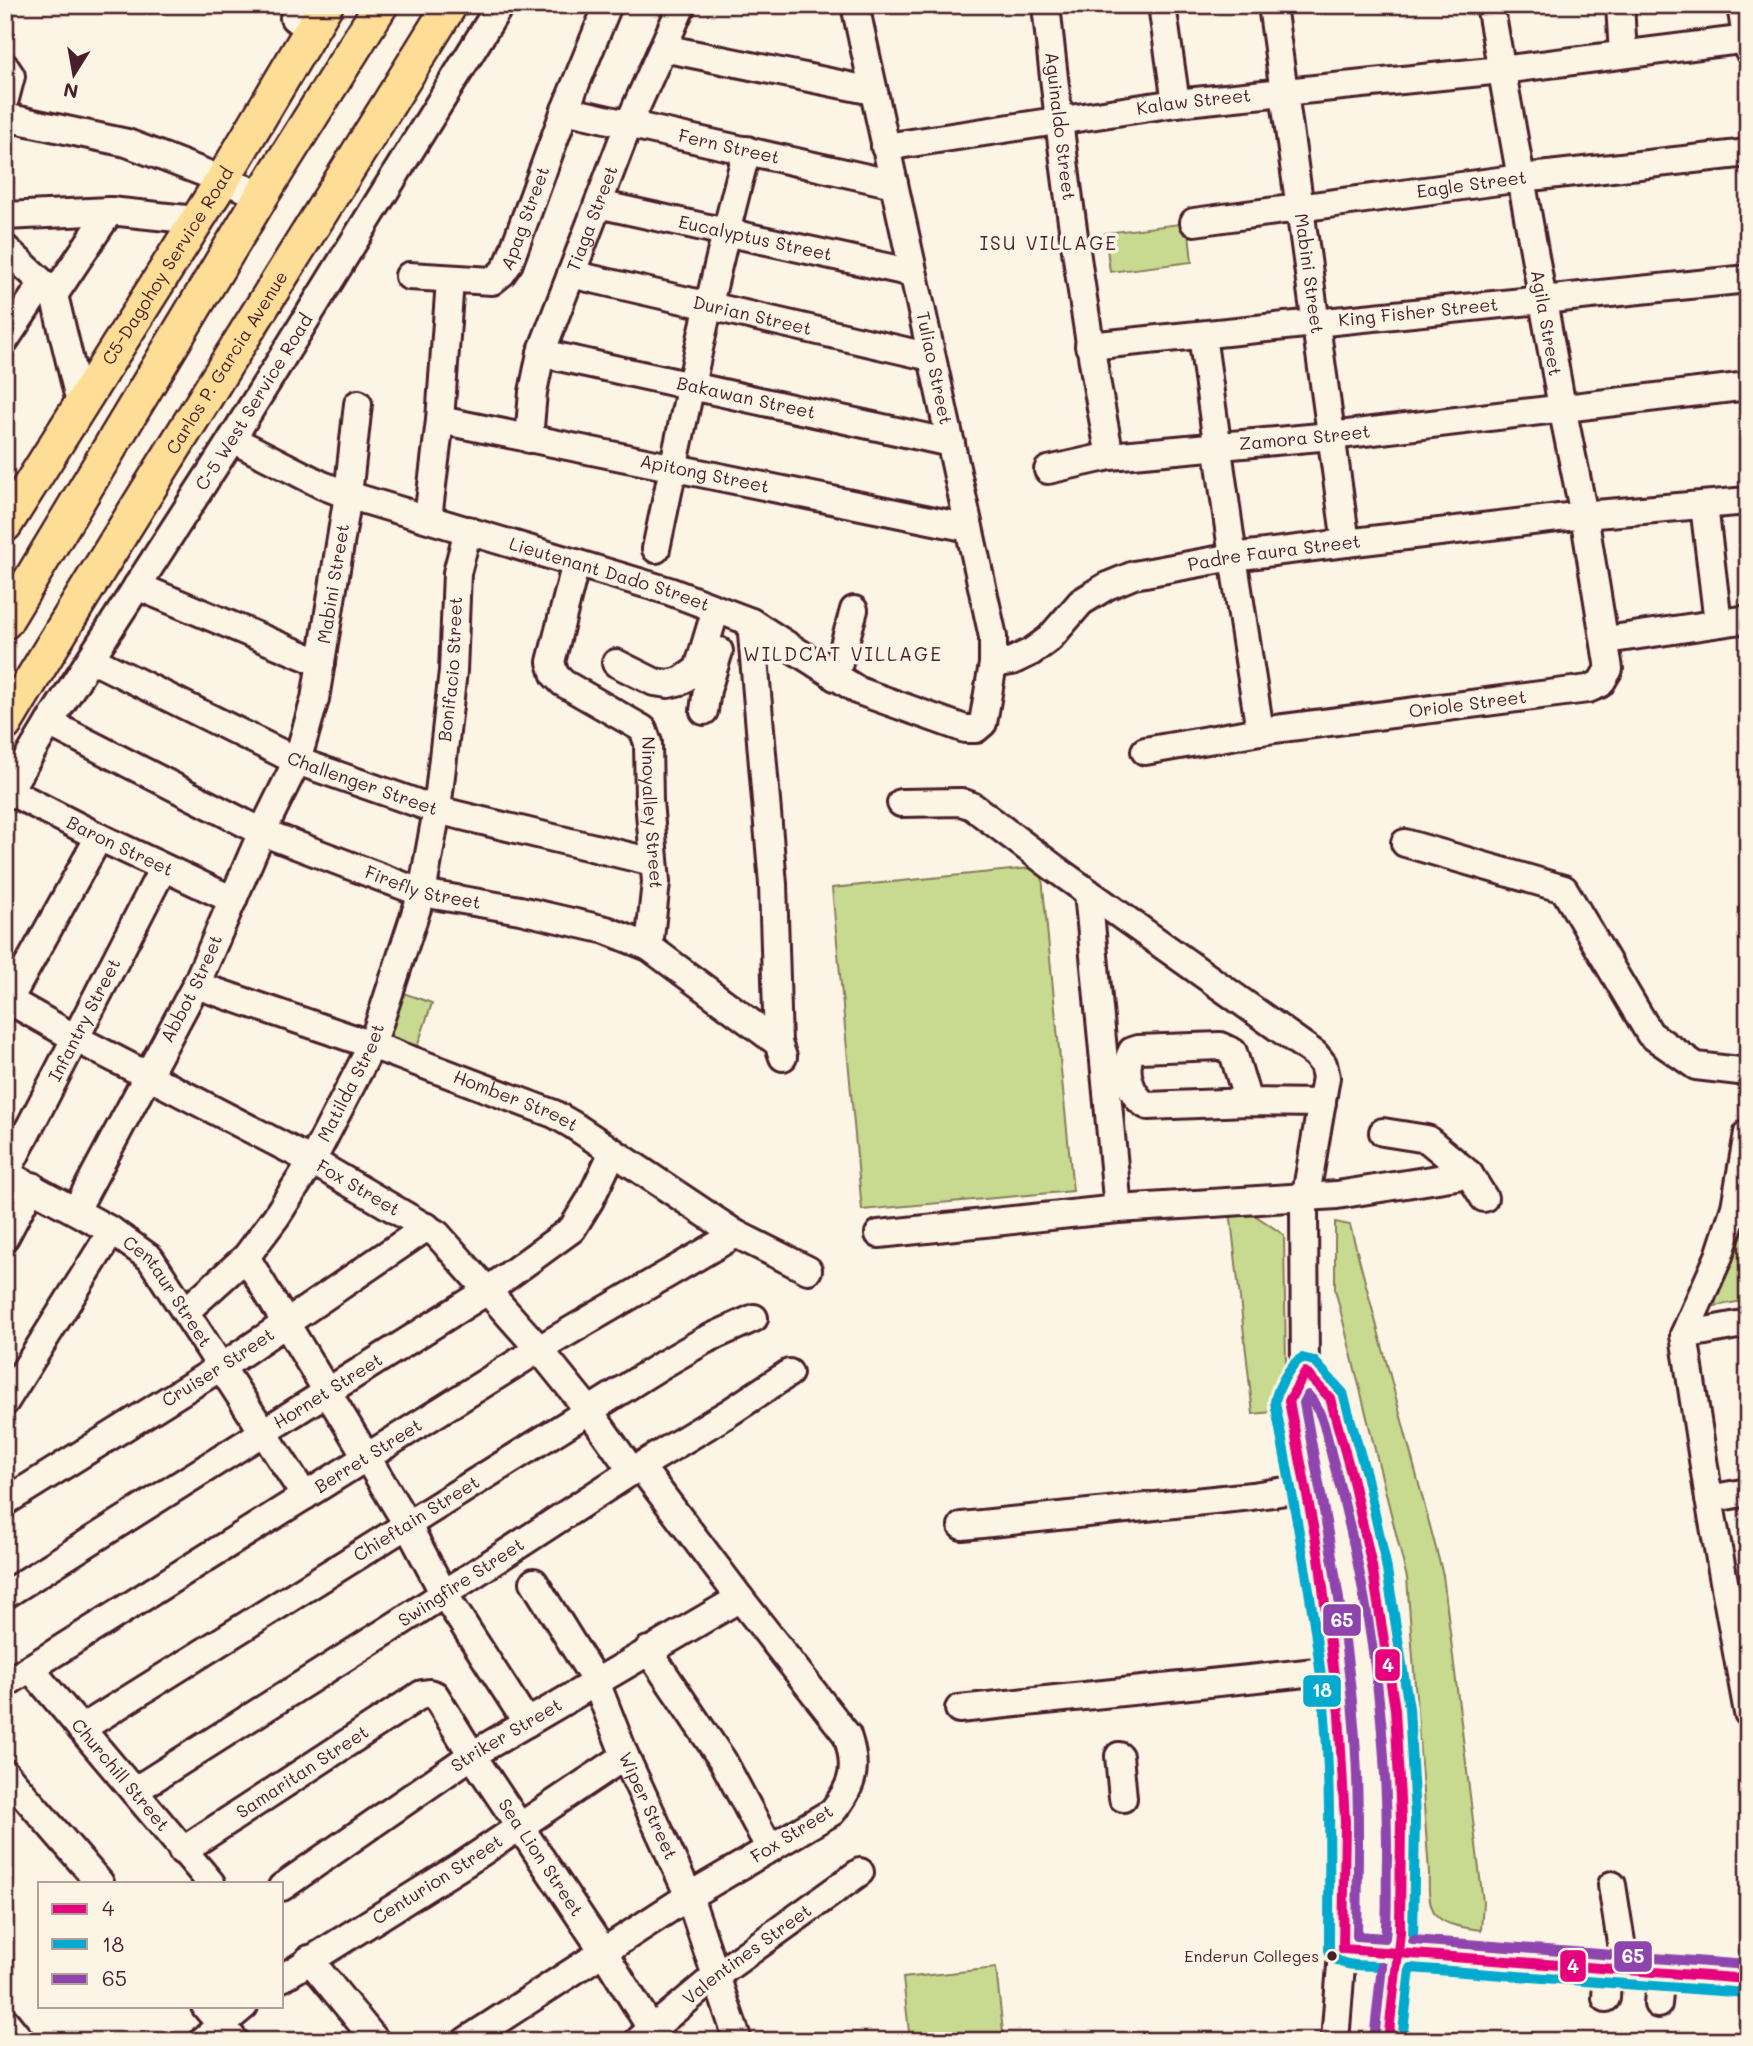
<svg xmlns="http://www.w3.org/2000/svg" width="1753" height="2046" font-family="Mali,sans-serif">
<rect width="100%" height="100%" fill="#fcf5e5"/>
<filter id="ink" filterUnits="userSpaceOnUse"><feTurbulence type="fractalNoise" baseFrequency=".0143" numOctaves="2"/><feDisplacementMap in="SourceGraphic" scale="14" xChannelSelector="R" yChannelSelector="G"/><feConvolveMatrix kernelMatrix="1 2 1 2 8 2 1 2 1" color-interpolation-filters="sRGB"/></filter>
<g filter="url(#ink)">
<g fill="#c7da8f" stroke="#887c5d" stroke-width="2">
<polygon points="1188,223 1192,262 1110,272 1105,233"/>
<polygon points="1041,867 1073,1191 862,1210 832,888"/>
<polygon points="395,990 432,1003 415,1053 378,1040"/>
<polygon points="1748,1158 1748,1300 1715,1306"/>
<polygon points="1230,1210 1256,1216 1284,1235 1286,1365 1272,1412 1253,1414"/>
<path d="M1335,1222L1350,1225L1443,1575L1483,1902L1481,1930C1436,1924 1427,1919 1429,1872L1407,1578L1335,1289Z"/>
<polygon points="996,1968 1004,2041 910,2041 903,1978"/>
</g>
<g fill="none" stroke-linecap="round" stroke-linejoin="round">
<defs>
<g id="minor">
<path id="s1" d="M1046,5C1062,156 1081,307 1110,456"/>
<polyline points="1162,5 1176,103"/>
<path id="s2" d="M1272,5L1346,543"/>
<polyline points="1620,5 1623,54"/>
<polyline points="1741,5 1748,50"/>
<polyline points="294,18 312,28"/>
<polyline points="663,48 873,91"/>
<polyline points="5,67 11,76 5,99"/>
<path id="s3" d="M565,110L894,184"/>
<polyline points="5,117 127,143 262,195"/>
<path id="s4" d="M885,147L1176,103L1501,70L1748,39"/>
<path id="s5" d="M598,204L913,273"/>
<polyline points="5,216 110,211"/>
<path id="s6" d="M1194,222L1521,178L1748,153"/>
<polyline points="5,248 43,283"/>
<path id="s7" d="M571,274L931,357"/>
<path id="s8" d="M409,276L492,281L502,273L509,263L565,110L608,5"/>
<polyline points="54,295 110,211 196,220"/>
<polyline points="1202,335 1233,557 1260,731"/>
<polyline points="5,340 43,283 54,295 80,403"/>
<path id="s9" d="M1089,346L1748,279"/>
<path id="s10" d="M541,353L951,443"/>
<path id="s11" d="M440,420L969,528"/>
<path id="s12" d="M232,439L322,485L348,495L669,591L751,622L859,691L965,729H976L983,723L993,664V637L855,5"/>
<path id="s13" d="M529,439L533,392L541,353L629,123L682,5"/>
<path id="s14" d="M1048,470L1110,456L1331,436L1748,386"/>
<polyline points="1704,505 1718,623"/>
<polyline points="428,518 440,420 450,280"/>
<path d="M656,549C684,416 712,282 747,150"/>
<path id="s15" d="M576,563L551,662L555,675L563,683L643,729L648,743L649,801L656,882L649,947"/>
<polyline points="137,586 321,663"/>
<polyline points="751,622 773,884 778,1043"/>
<polyline points="1606,640 1748,619"/>
<path id="s16" d="M91,659L297,761L437,810L653,862"/>
<polyline points="616,663 654,682 668,684 681,681 698,669 716,609"/>
<path id="s17" d="M993,664L1012,661L1031,652L1049,639L1081,602L1107,586L1134,575L1233,557L1346,543L1584,515L1748,501"/>
<polyline points="835,677 854,610"/>
<polyline points="704,711 707,690 719,651"/>
<path id="s18" d="M49,723L262,832L422,893L520,910L606,930L649,947L778,1043L783,1057"/>
<path id="s19" d="M1145,751L1260,731L1588,689L1600,684L1609,669L1584,515L1562,407L1490,5"/>
<path id="s20" d="M9,791L99,837L233,900"/>
<path id="s21" d="M5,796L49,723L232,439L500,5"/>
<polyline points="901,803 961,802 972,806 1057,870 1315,1054 1323,1064 1326,1077 1304,1207 1305,1372 1289,1401 1319,1557 1339,1714 1345,1822 1344,1927 1335,2041"/>
<polyline points="1405,843 1564,889 1650,1034 1696,1066 1748,1072"/>
<polyline points="1088,892 1118,1209"/>
<path id="s22" d="M196,985L372,1045L554,1114L573,1125L736,1234L808,1270"/>
<path id="s23" d="M5,998L75,1038L312,1161L437,1234L539,1349L590,1412L632,1471"/>
<polyline points="5,1007 99,837"/>
<path d="M1248,1102L1233,1052L1220,1046L1138,1049L1132,1051C1122,1069 1130,1097 1148,1106L1248,1102L1322,1103"/>
<polyline points="1383,1132 1427,1139 1469,1174 1484,1198"/>
<polyline points="1748,1133 1735,1207 1719,1256 1684,1335 1709,1499 1748,1713"/>
<path id="s24" d="M5,1173L112,1231L150,1258L305,1496"/>
<path id="s25" d="M6,1173L163,868"/>
<path id="s26" d="M76,1210L196,985L262,832L297,761L315,699L348,495L358,404"/>
<polyline points="879,1234 1118,1209 1337,1195 1469,1174"/>
<polyline points="5,1237 32,1186"/>
<polyline points="246,1257 407,1524 444,1594 527,1723"/>
<path id="s27" d="M186,1311L246,1257L276,1217L312,1161L372,1045L422,893L437,810L453,671L457,573L468,530"/>
<polyline points="1684,1335 1748,1323"/>
<polyline points="1305,1372 1330,1398 1352,1477 1372,1566 1395,1709 1401,1817 1400,1932 1388,2041"/>
<polyline points="5,1402 112,1231"/>
<polyline points="1709,1499 1748,1492"/>
<path id="s28" d="M5,1502L235,1358L427,1227"/>
<polyline points="962,1526 1252,1496 1306,1488"/>
<path id="s29" d="M534,1582L596,1682L625,1756L689,1896L738,2041"/>
<path id="s30" d="M5,1595L487,1291L572,1229L590,1200L613,1152"/>
<polyline points="648,1650 723,1761 770,1849"/>
<path id="s31" d="M30,1668L211,1883"/>
<path id="s32" d="M5,1684L539,1349L736,1234"/>
<polyline points="959,1709 1335,1670"/>
<path id="s33" d="M81,1729L662,1365L705,1340L754,1318"/>
<polyline points="1119,1756 1123,1798"/>
<polyline points="5,1773 100,1883"/>
<path id="s34" d="M134,1791L393,1627L632,1471L727,1414L789,1373"/>
<path id="s35" d="M182,1851L422,1694L429,1693L435,1695L472,1755L603,1951L652,2030"/>
<polyline points="1612,1885 1625,1968"/>
<path id="s36" d="M282,1887L472,1755L740,1598"/>
<polyline points="1343,1949 1625,1968 1748,1979"/>
<polyline points="309,1959 376,2041"/>
<path id="s37" d="M282,1978L467,1862L625,1756"/>
<polyline points="1606,1998 1608,1967"/>
<polyline points="1658,2004 1661,1971"/>
<polyline points="205,2006 235,2041"/>
<polyline points="5,2021 21,2041"/>
<path id="s38" d="M639,2040L717,1975L860,1872"/>
<polyline points="202,2041 244,2006"/>
<path d="M466,2041L689,1896L832,1812C854,1785 858,1768 847,1735L740,1598L640,1466"/>
</g>
<g id="major">
<path id="s39" d="M5,525L223,179L326,5"/>
<polyline points="5,622 262,195 381,5"/>
<path id="s40" d="M5,724C150,482 302,245 450,5"/>
</g>
</defs>
<use href="#minor" stroke="#4a1f2b" stroke-width="32"/>
<use href="#major" stroke="#4a1f2b" stroke-width="38"/>
<use href="#minor" stroke="#fcf5e5" stroke-width="26"/>
<use href="#major" stroke="#fede96" stroke-width="33"/>
<defs>
<g id="bus-1">
<polygon points="1305,1372 1330,1398 1352,1477 1372,1566 1395,1709 1401,1817 1400,1932 1398,1953 1343,1949 1345,1822 1339,1714 1319,1557 1289,1401"/>
<polyline points="1398,1953 1748,1979"/>
<polyline points="1388,2041 1398,1953"/>
</g>
<g id="bus-2">
<path d="M1382,1966C1365,1965 1335,1969 1329,1950C1329,1872 1331,1795 1325,1717C1316,1611 1294,1507 1275,1402C1277,1389 1290,1364 1302,1358L1314,1361L1343,1393L1366,1474L1386,1564L1409,1708L1415,1817L1413,1940"/>
<polyline points="1402,2041 1410,1968 1747,1993"/>
</g>
<g id="bus-3">
<path d="M1308,1395C1325,1413 1327,1441 1334,1464C1369,1592 1388,1726 1387,1859C1386,1885 1388,1912 1385,1938L1357,1936C1358,1862 1360,1787 1353,1713C1344,1609 1323,1506 1304,1403Z"/>
<polyline points="1413,1940 1748,1965"/>
<polyline points="1374,2040 1382,1966"/>
</g>
</defs>
<use href="#bus-1" stroke="#fcf5e5" stroke-width="16"/>
<use href="#bus-2" stroke="#fcf5e5" stroke-width="16"/>
<use href="#bus-3" stroke="#fcf5e5" stroke-width="16"/>
<use href="#bus-1" stroke="#e5007d" stroke-width="10"/>
<use href="#bus-2" stroke="#00a9ce" stroke-width="10"/>
<use href="#bus-3" stroke="#8e44ad" stroke-width="10"/>
</g>
</g>
<circle fill="#4a1f2b" stroke="#fcf5e5" stroke-width="2.5" cx="1332" cy="1956" r="6"/>
<g text-anchor="middle" stroke-width="7" stroke-linejoin="round" paint-order="stroke">
<g font-size="16" fill="#4a1f2b" stroke="#fcf5e5" text-anchor="end">
<text x="1319" y="1962">Enderun Colleges</text>
</g>
<g font-size="18" fill="#4a1f2b" stroke="#fcf5e5">
<text dy="6" stroke="none"><textPath href="#s4" startOffset="312">Kalaw Street</textPath></text>
<text dy="6" stroke="none"><textPath href="#s1" startOffset="122">Aguinaldo Street</textPath></text>
<text dy="6" stroke="none"><textPath href="#s3" startOffset="168">Fern Street</textPath></text>
<text dy="6" stroke="none"><textPath href="#s6" startOffset="280">Eagle Street</textPath></text>
<text dy="6" stroke="none"><textPath href="#s8" startOffset="156">Apag Street</textPath></text>
<text dy="6" stroke="none"><textPath href="#s13" startOffset="231">Tiaga Street</textPath></text>
<text dy="6" stroke="none"><textPath href="#s5" startOffset="161">Eucalyptus Street</textPath></text>
<text dy="6" stroke="none"><textPath href="#s39" startOffset="306">C5-Dagohoy Service Road</textPath></text>
<text dy="6" stroke="none"><textPath href="#s2" startOffset="271">Mabini Street</textPath></text>
<text dy="6" stroke="none"><textPath href="#s9" startOffset="331">King Fisher Street</textPath></text>
<text dy="6" stroke="none"><textPath href="#s7" startOffset="186">Durian Street</textPath></text>
<text transform="translate(1546 323) rotate(80)" y="6">Agila Street</text>
<text dy="6" stroke="none"><textPath href="#s40" startOffset="424">Carlos P. Garcia Avenue</textPath></text>
<text transform="translate(934 368) rotate(78)" y="6">Tuliao Street</text>
<text dy="6" stroke="none"><textPath href="#s10" startOffset="210">Bakawan Street</textPath></text>
<text dy="6" stroke="none"><textPath href="#s21" startOffset="466">C-5 West Service Road</textPath></text>
<text dy="6" stroke="none"><textPath href="#s14" startOffset="259">Zamora Street</textPath></text>
<text dy="6" stroke="none"><textPath href="#s11" startOffset="270">Apitong Street</textPath></text>
<text dy="6" stroke="none"><textPath href="#s17" startOffset="313">Padre Faura Street</textPath></text>
<text dy="6" stroke="none"><textPath href="#s12" startOffset="402">Lieutenant Dado Street</textPath></text>
<text dy="6" stroke="none"><textPath href="#s26" startOffset="682">Mabini Street</textPath></text>
<text dy="6" stroke="none"><textPath href="#s27" startOffset="714">Bonifacio Street</textPath></text>
<text dy="6" stroke="none"><textPath href="#s19" startOffset="326">Oriole Street</textPath></text>
<text dy="6" stroke="none"><textPath href="#s16" startOffset="299">Challenger Street</textPath></text>
<text dy="6" stroke="none"><textPath href="#s15" startOffset="304">Ninoyalley Street</textPath></text>
<text dy="6" stroke="none"><textPath href="#s20" startOffset="124">Baron Street</textPath></text>
<text dy="6" stroke="none"><textPath href="#s18" startOffset="410">Firefly Street</textPath></text>
<text dy="6" stroke="none"><textPath href="#s26" startOffset="250">Abbot Street</textPath></text>
<text dy="6" stroke="none"><textPath href="#s25" startOffset="172">Infantry Street</textPath></text>
<text dy="6" stroke="none"><textPath href="#s27" startOffset="285">Matilda Street</textPath></text>
<text dy="6" stroke="none"><textPath href="#s22" startOffset="340">Homber Street</textPath></text>
<text dy="6" stroke="none"><textPath href="#s23" startOffset="401">Fox Street</textPath></text>
<text dy="6" stroke="none"><textPath href="#s24" startOffset="205">Centaur Street</textPath></text>
<text dy="6" stroke="none"><textPath href="#s28" startOffset="252">Cruiser Street</textPath></text>
<text dy="6" stroke="none"><textPath href="#s30" startOffset="382">Hornet Street</textPath></text>
<text dy="6" stroke="none"><textPath href="#s32" startOffset="429">Berret Street</textPath></text>
<text dy="6" stroke="none"><textPath href="#s33" startOffset="396">Chieftain Street</textPath></text>
<text dy="6" stroke="none"><textPath href="#s34" startOffset="388">Swingfire Street</textPath></text>
<text dy="6" stroke="none"><textPath href="#s36" startOffset="271">Striker Street</textPath></text>
<text dy="6" stroke="none"><textPath href="#s35" startOffset="144">Samaritan Street</textPath></text>
<text dy="6" stroke="none"><textPath href="#s31" startOffset="140">Churchill Street</textPath></text>
<text dy="6" stroke="none"><textPath href="#s29" startOffset="252">Wiper Street</textPath></text>
<text transform="translate(792 1834) rotate(-32)" y="6">Fox Street</text>
<text dy="6" stroke="none"><textPath href="#s35" startOffset="494">Sea Lion Street</textPath></text>
<text dy="6" stroke="none"><textPath href="#s37" startOffset="184">Centurion Street</textPath></text>
<text dy="6" stroke="none"><textPath href="#s38" startOffset="138">Valentines Street</textPath></text>
</g>
<g font-size="19" letter-spacing="2" fill="#4a1f2b" stroke="#fcf5e5">
<text x="1049" y="250">ISU VILLAGE</text>
<text x="843" y="661">WILDCAT VILLAGE</text>
</g>
</g>
<g stroke="#fcf5e5" stroke-width="2.5">
<rect x="1322" y="1603" width="40" height="34" rx="7" fill="#8e44ad"/>
<rect x="1374" y="1648" width="27" height="34" rx="7" fill="#e5007d"/>
<rect x="1302" y="1674" width="40" height="34" rx="7" fill="#00a9ce"/>
<rect x="1613" y="1940" width="40" height="33" rx="7" fill="#8e44ad"/>
<rect x="1559" y="1949" width="28" height="34" rx="7" fill="#e5007d"/>
</g>
<g font-size="19" text-anchor="middle" font-weight="bold" fill="#fff">
<text x="1342" y="1627">65</text>
<text x="1388" y="1672">4</text>
<text x="1322" y="1697">18</text>
<text x="1633" y="1963">65</text>
<text x="1573" y="1973">4</text>
</g>
<rect width="1753" height="2046" fill="none" stroke="#fcf5e5" stroke-width="28"/>
<rect x="14" y="14" width="1725" height="2018" fill="none" stroke="#4a1f2b" stroke-width="2.5" filter="url(#ink)"/>
<rect x="38" y="1882" width="245" height="126" fill="#fcf5e5" stroke="#b59f9b" stroke-width="2"/>
<rect x="52" y="1904" width="35" height="10" fill="#e5007d" stroke="#b59f9b" stroke-width="2"/>
<text x="102" y="1916" font-size="21" fill="#4a1f2b">4</text>
<rect x="52" y="1939" width="35" height="10" fill="#00a9ce" stroke="#b59f9b" stroke-width="2"/>
<text x="102" y="1952" font-size="21" fill="#4a1f2b">18</text>
<rect x="52" y="1974" width="35" height="10" fill="#8e44ad" stroke="#b59f9b" stroke-width="2"/>
<text x="102" y="1986" font-size="21" fill="#4a1f2b">65</text>
<g transform="translate(74 74) rotate(191)" stroke="#fcf5e5" stroke-width="5" paint-order="stroke">
<path d="M0-5L12 26L0 18L-12 26Z" fill="#4a1f2b"/>
<text y="-10" font-size="19" font-weight="bold" text-anchor="middle" fill="#4a1f2b">N</text>
</g>
</svg>
